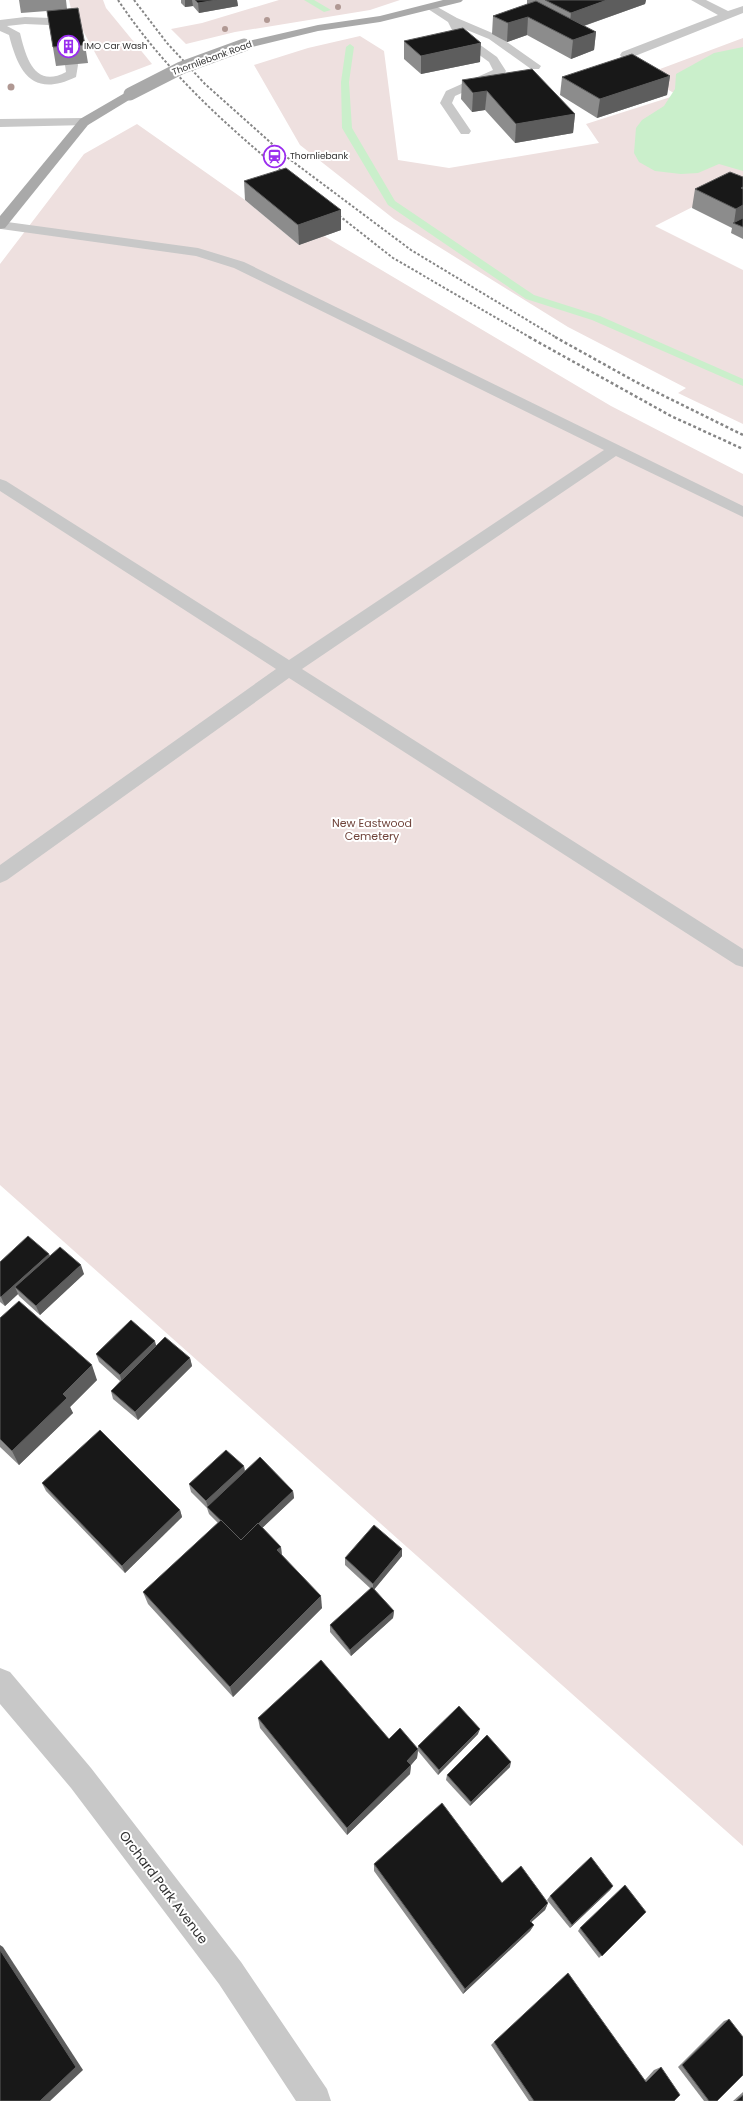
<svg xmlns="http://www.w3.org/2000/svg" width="743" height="2101" font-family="Poppins,sans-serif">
<rect width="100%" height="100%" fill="#fff"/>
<g fill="#eee0df">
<polygon points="69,0 103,0 106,8 152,64 110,80 71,9"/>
<polygon points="279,0 400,0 370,10 235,32 186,44 171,29 202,23"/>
<polygon points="360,36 384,51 398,160 449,168 599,143 586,124 677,95 644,75 743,38 743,186 734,186 655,226 743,270 743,424 678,393 686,388 568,327 394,219 300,145 254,65 308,48"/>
<polygon points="137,124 245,200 299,245 324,236 611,406 743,474 743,1846 0,1185 0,264 84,154"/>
</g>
<polygon fill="#caefcb" points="743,47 743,171 719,164 698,173 681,174 655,171 639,162 634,153 636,128 642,120 664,106 675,89 676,74 714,53"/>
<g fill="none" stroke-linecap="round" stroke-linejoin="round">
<g fill="#caefcb" fill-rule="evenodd">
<polygon points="304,0 314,0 331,10 324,12"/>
<polygon points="350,44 354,47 349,82 352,128 395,201 534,295 600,316 743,379 743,386 592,320 526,299 388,205 342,128 341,82 346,47"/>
</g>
<g fill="#c8c8c8" fill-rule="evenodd">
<polygon points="691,0 706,0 728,11 743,6 743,13 630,58 622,58 620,55 622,52 718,15"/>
<polygon points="432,4 457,18 497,35 541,66 539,69 531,69 489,39 462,28 465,34 497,57 506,71 504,74 455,96 452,103 471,131 469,134 461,134 440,103 446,91 493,70 489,62 456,38 448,22 428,9 426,7"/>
<path d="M25,17L50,18L69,26L78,65L76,77C34,97 19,75 9,35L0,31V20ZM25,24L48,25L60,30L66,72C35,89 26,58 20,33L7,26Z"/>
<polygon points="84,118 88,119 90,122 88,125 0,127 0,119"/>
<polygon points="0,221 198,248 244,262 743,506 743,517 616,456 302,669 743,949 743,967 736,965 289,678 7,880 0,883 0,865 276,669 0,491 0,479 6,481 289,660 604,450 234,268 196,256 1,229"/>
<polygon points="0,1668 10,1672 91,1768 241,1962 327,2089 331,2101 296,2101 219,1984 71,1788 0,1704"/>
</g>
<g fill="#a9a9a9" fill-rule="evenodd">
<polygon points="443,0 463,0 461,2 380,22 318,31 244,49 238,45 240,43 318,25 380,16"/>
<polygon points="130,90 134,91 136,94 134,97 88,125 5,228 0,229 0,216 80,119"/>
</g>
<g stroke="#868686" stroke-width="2" stroke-dasharray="2.5 2" stroke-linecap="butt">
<path d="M118,0C165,70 224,124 289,177"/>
<polyline points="134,0 167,43 205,84 288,158 411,250 557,338"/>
<polyline points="332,210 393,258 531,338"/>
</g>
<g stroke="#868686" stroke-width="2.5" stroke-dasharray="3 2.5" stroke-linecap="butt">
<polyline points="529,337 671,416 743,449"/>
<polyline points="555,337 636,382 743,435"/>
</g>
<polyline stroke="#a9a9a9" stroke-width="13" points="130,94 181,68 244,45"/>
</g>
<g fill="#b09893">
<circle cx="338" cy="7" r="3"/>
<circle cx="267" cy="20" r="3"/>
<circle cx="225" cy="29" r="3"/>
<circle cx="11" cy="87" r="3.5"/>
</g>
<g fill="#8c8c8c">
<polygon points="19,0 66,0 67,9 85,45 88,63 56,66 47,11 21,13"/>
<polygon points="181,0 237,0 238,6 199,13 193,6 185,7 181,3"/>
<polygon points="527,0 646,0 645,4 584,26 596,32 594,50 571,59 527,35 507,42 492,34 493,16 527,5"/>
<polygon points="404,41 480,62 421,74 404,59"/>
<polygon points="670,76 667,95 597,118 560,95 562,77"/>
<polygon points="462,80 575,114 573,133 515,143 485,110 472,112 461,99"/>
<polygon points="743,177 743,239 731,233 732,228 692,208 695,189"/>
<polygon points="244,181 341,210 341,230 299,245 245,200"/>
<polygon points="49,1254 50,1256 84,1274 40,1315 19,1296 18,1294 5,1306 0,1302 0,1262"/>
<polygon points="0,1318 97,1380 70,1407 73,1413 19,1465 0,1447"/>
<polygon points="156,1346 190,1358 192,1366 138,1420 113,1399 111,1391 120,1381 99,1362 96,1354"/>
<polygon points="244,1466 245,1471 293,1491 294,1498 262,1528 281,1547 282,1555 322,1608 233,1697 148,1604 143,1592 218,1523 209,1514 207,1508 191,1492 189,1484"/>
<polygon points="42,1483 180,1510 182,1517 125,1573 46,1491"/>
<polygon points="402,1556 374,1589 394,1611 393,1618 351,1656 330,1632 330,1625 371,1589 345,1565 345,1558"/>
<polygon points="258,1718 389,1739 418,1749 418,1746 478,1734 438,1775 418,1751 417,1758 411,1765 410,1774 347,1835 260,1728"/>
<polygon points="510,1767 470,1806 446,1780 447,1775"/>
<polygon points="374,1864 502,1883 548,1903 545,1910 531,1922 534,1925 530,1931 463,1994 374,1871"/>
<polygon points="613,1886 610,1890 570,1928 547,1900 550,1896"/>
<polygon points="646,1912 599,1958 578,1931 580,1928"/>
<polygon points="729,2019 717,2101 704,2101 678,2067 724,2021"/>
<polygon points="494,2042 645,2080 654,2070 661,2067 674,2101 529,2101 491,2045"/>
<polygon points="743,2092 743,2101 733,2101"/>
</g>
<g fill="#5d5d5d">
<polygon points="185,0 192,0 193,6 185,7"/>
<polygon points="217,0 237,0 238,6 199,13 198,3"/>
<polygon points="607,0 646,0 645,4 569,31 571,13"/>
<polygon points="528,17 527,35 507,42 508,23"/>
<polygon points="596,32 594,50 571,59 573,40"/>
<polygon points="481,43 480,62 421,74 421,56"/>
<polygon points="670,76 667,95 597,118 600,99"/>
<polygon points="487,91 485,110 472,112 473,93"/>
<polygon points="575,114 573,133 515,143 516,124"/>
<polygon points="743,205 743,223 734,223 736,209"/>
<polygon points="341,210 341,230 299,245 298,225"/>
<polygon points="49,1254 52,1263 15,1287 18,1294 5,1306 1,1297"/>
<polygon points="81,1265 84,1274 40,1315 36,1306"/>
<polygon points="155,1341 157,1349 122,1383 120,1375"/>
<polygon points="190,1358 192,1366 138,1420 135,1412"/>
<polygon points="92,1365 97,1380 70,1407 73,1413 19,1465 12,1451 63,1394"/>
<polygon points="244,1466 245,1474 208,1507 206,1501"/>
<polygon points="293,1491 294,1498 242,1547 241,1540"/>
<polygon points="180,1510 182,1517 125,1573 122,1566"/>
<polygon points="281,1547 282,1559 277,1550"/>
<polygon points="402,1549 402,1556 373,1591 373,1584"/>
<polygon points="321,1596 322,1608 233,1697 230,1687"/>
<polygon points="394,1611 393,1618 351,1656 350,1650"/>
<polygon points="480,1729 478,1734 438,1775 439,1770"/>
<polygon points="418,1749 417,1758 411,1765 410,1774 347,1835 347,1828 407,1761"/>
<polygon points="511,1762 510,1767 470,1806 471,1802"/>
<polygon points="613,1886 610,1890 570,1928 572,1925"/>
<polygon points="548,1903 545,1910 526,1927 530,1921"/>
<polygon points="534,1925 530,1931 463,1994 465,1989"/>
<polygon points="0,1945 3,1947 83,2070 50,2101 40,2101 0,1950"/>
</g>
<g fill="#181818" stroke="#5d5d5d">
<polygon points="195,0 217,0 198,3"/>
<polygon points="545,0 607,0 571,13"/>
<polygon points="536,1 596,32 573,40 528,17 508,23 493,16"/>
<polygon points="78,8 85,45 53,47 47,11"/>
<polygon points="463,28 481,43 421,56 404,41"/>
<polygon points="632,54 670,76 600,99 562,77"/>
<polygon points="532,69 575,114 516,124 487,91 473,93 462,80"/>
<polygon points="286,168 341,210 298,225 244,181"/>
<polygon points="730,172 743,177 743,187 741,188 743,189 743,205 736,209 695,189"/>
<polygon points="743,218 743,227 733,223"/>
<polygon points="28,1236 49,1254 1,1297 0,1296 0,1262"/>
<polygon points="60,1247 81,1265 36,1306 15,1287"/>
<polygon points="19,1301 92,1365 63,1394 67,1398 12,1451 0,1439 0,1318"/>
<polygon points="131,1320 155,1341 120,1375 96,1354"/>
<polygon points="165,1337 190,1358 135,1412 111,1391"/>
<polygon points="100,1430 180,1510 122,1566 42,1483"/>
<polygon points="226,1450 244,1466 206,1501 189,1484"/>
<polygon points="260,1457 293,1491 241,1540 207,1507"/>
<polygon points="221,1520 241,1540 258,1523 281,1547 277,1550 321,1596 230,1687 143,1592"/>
<polygon points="374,1525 402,1549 373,1584 345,1558"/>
<polygon points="372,1587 394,1611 350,1650 330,1625"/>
<polygon points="321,1660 389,1739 400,1728 418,1749 407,1761 411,1765 347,1828 258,1718"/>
<polygon points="459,1706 480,1729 439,1770 418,1746"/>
<polygon points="487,1735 511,1762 471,1802 447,1775"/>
<polygon points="442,1803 502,1883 521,1866 548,1903 530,1921 534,1925 465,1989 374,1864"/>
<polygon points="591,1857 613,1886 572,1925 550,1896"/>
<polygon points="625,1885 646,1912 602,1956 580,1928"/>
<polygon points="0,1950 76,2067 40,2101 0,2101"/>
<polygon points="568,1973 646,2082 661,2067 680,2095 674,2101 534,2101 494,2042"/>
<polygon points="729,2019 743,2037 743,2075 717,2101 709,2101 682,2065"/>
<polygon points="743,2095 743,2101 736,2101"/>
</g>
<defs>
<symbol id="building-ring" viewBox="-11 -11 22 22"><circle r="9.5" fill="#fff" stroke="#9a2dee" stroke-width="1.5"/><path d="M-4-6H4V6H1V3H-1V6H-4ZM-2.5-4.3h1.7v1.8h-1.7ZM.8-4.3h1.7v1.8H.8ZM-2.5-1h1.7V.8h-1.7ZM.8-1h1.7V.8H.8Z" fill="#9a2dee"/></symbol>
<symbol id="station-ring" viewBox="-11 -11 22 22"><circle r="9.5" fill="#fff" stroke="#9a2dee" stroke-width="1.5"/><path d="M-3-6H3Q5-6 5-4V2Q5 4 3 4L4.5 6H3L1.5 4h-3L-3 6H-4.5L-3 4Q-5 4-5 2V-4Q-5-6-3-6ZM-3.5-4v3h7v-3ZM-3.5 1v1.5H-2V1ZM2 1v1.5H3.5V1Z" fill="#9a2dee"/></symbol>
</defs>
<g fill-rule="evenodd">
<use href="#building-ring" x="56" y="34" width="25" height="25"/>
<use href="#station-ring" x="262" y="144" width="25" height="25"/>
</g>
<g text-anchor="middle" stroke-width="4" stroke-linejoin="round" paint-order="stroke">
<g font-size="9" fill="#313131" stroke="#fff" text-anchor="start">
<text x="84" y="49">IMO Car Wash</text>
<text x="290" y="159">Thornliebank</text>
</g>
<g font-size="9" fill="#313131" stroke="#fff">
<text transform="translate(212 58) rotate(-20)" y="3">Thornliebank Road</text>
</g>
<g font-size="11" fill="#70443b" stroke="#fff">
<text x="372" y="827">New Eastwood<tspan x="372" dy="13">Cemetery</tspan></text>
</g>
<g font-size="13" fill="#313131" stroke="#fff">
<text transform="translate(164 1887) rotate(53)" y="5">Orchard Park Avenue</text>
</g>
</g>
</svg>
